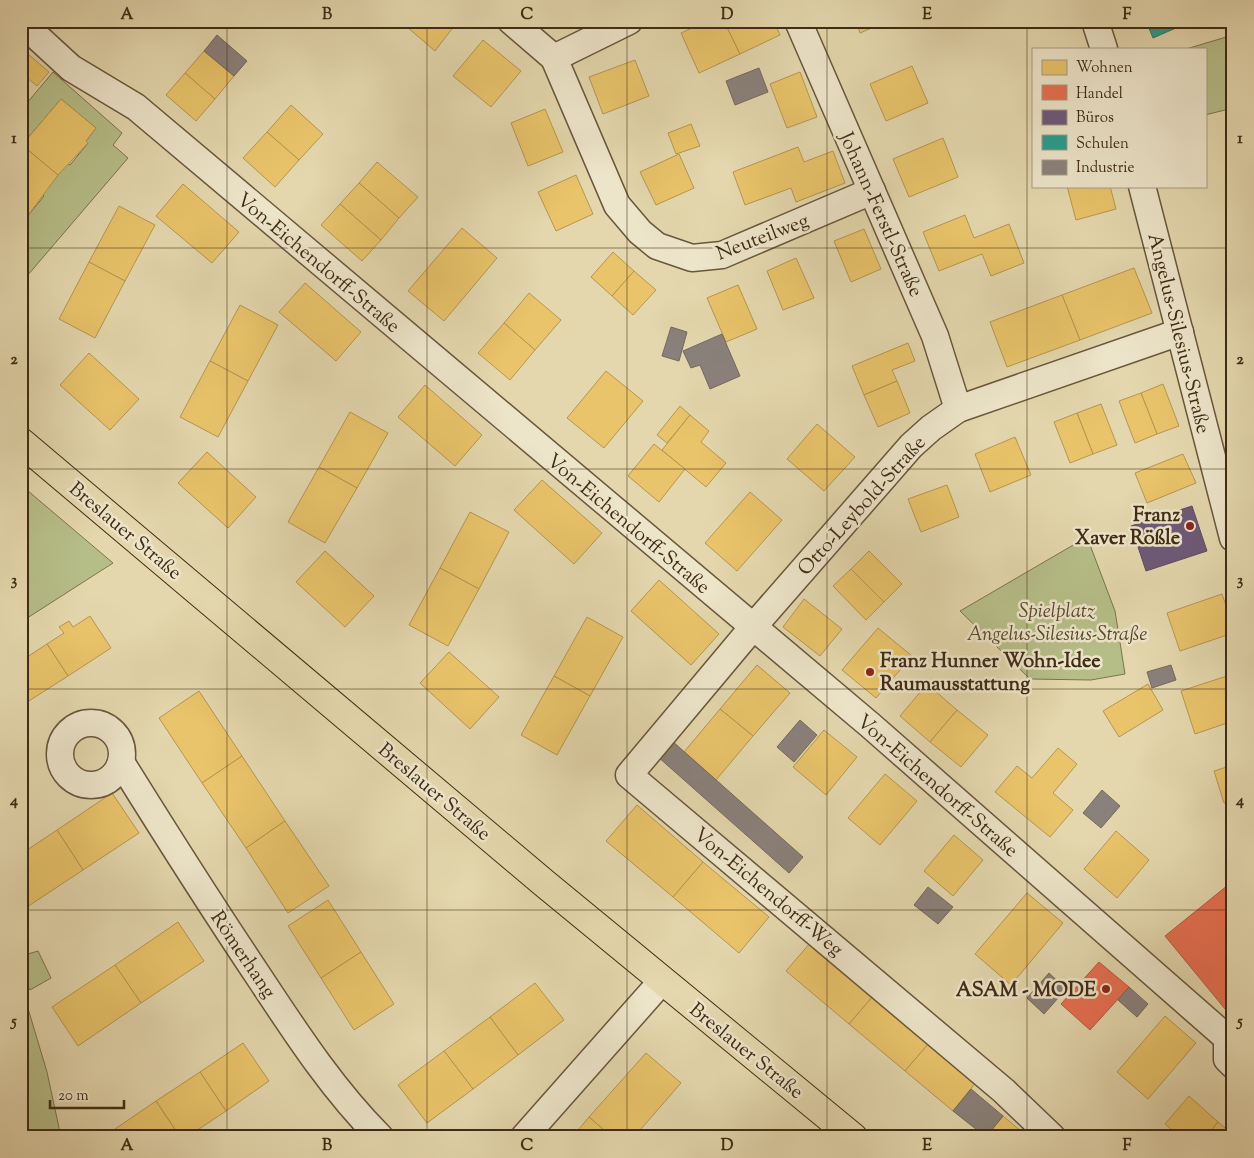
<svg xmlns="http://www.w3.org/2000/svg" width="1254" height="1158" font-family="'Sorts Mill Goudy',serif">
<rect width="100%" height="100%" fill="#e4d7ad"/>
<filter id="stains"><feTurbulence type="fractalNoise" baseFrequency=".004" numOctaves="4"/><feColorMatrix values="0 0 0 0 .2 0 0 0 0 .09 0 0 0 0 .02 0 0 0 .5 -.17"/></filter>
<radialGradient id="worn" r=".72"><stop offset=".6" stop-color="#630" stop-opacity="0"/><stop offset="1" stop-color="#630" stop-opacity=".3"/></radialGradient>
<g fill="#b6be88" stroke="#7a754e">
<polygon points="1233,35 1233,108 1205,115 1205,49 1186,49"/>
<polygon points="53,72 122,133 113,145 128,158 21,283 21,219 24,216 26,218 44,196 42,194 67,163 70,165 88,143 86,141 96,128 61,99 21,146 21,110"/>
<polygon points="21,485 113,563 21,622"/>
<polygon points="1087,537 1115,611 1125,674 1091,680 1030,679 960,611"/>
<polygon points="38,951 51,978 30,990 21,975 21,956"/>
<polygon points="21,985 47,1072 61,1137 21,1137"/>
</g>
<g fill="#e9c46a" stroke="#b69650">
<polygon points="400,21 458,21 435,51"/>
<polygon points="707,21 724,21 740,54 699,73 681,33"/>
<polygon points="724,21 774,21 780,35 740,54"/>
<polygon points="856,21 888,21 860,33"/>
<polygon points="483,40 521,71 491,107 453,76"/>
<polygon points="21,48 49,72 37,86 21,73"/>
<polygon points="204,51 234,76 215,99 185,73"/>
<polygon points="635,60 649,96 603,114 589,77"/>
<polygon points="912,66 928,103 886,121 870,84"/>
<polygon points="800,72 817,117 787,128 770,84"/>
<polygon points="185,73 215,99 196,121 166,95"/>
<polygon points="61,99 96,128 86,141 88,143 58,175 22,145"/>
<polygon points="291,105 323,134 299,160 267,132"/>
<polygon points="545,109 563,152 528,166 511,123"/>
<polygon points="691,124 700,146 676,154 668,133"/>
<polygon points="267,132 299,160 275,187 243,158"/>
<polygon points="943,138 958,177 909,197 893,159"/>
<polygon points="22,145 58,175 26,218 24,216 21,219"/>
<polygon points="798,147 804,162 833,151 845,183 796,202 791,188 745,205 733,172"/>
<polygon points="679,154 694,188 656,205 640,172"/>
<polygon points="377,162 418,197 399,218 359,183"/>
<polygon points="576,175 593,214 556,231 538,192"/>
<polygon points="359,183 399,218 381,240 340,204"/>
<polygon points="183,184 239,232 212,263 156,216"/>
<polygon points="1067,186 1110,186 1116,209 1076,220"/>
<polygon points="340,204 381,240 362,261 321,225"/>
<polygon points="119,206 155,225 125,281 89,262"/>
<polygon points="965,215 974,238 1009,224 1024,263 991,276 982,254 939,271 923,232"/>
<polygon points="462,228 497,258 444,321 408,291"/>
<polygon points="864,229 881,269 851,282 834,241"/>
<polygon points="613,252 634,271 612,296 591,277"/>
<polygon points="796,258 814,298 783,310 767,271"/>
<polygon points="89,262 125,281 95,338 59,319"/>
<polygon points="1134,268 1152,313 1080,340 1062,295"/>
<polygon points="634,271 656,290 633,315 612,296"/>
<polygon points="305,283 361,332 336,361 279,312"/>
<polygon points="738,285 757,329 726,342 707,298"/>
<polygon points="529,293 561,320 535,350 504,323"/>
<polygon points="1062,295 1080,340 1007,367 990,322"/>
<polygon points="240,305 278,325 248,381 210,361"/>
<polygon points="504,323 535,350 510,380 478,353"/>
<polygon points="908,343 915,361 892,370 897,381 864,395 852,366"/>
<polygon points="89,353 139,399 110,430 60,385"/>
<polygon points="210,361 248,381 218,437 180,417"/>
<polygon points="606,371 643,401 604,448 567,418"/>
<polygon points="897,381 910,413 878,427 864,395"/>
<polygon points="1163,384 1179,426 1157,434 1141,393"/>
<polygon points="425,385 482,435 455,466 398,417"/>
<polygon points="1141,393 1157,434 1135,443 1119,401"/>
<polygon points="1101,404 1117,445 1093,454 1077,413"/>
<polygon points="680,406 690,415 667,443 657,435"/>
<polygon points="350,412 388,433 357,488 319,467"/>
<polygon points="1077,413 1093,454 1070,463 1054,422"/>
<polygon points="690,415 709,431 701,442 726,463 706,487 662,450"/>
<polygon points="817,424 855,457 824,491 787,459"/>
<polygon points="1015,437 1031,475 990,492 975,454"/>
<polygon points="654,444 685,469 659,502 628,476"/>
<polygon points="207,452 256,497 228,528 178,483"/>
<polygon points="1183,454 1196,483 1147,503 1135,473"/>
<polygon points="319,467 357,488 325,543 288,522"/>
<polygon points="542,480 602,533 574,564 514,510"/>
<polygon points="947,485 959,517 921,532 908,499"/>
<polygon points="750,492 782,520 737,571 705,543"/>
<polygon points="470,512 509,532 479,589 440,568"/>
<polygon points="325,551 374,596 345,627 296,582"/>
<polygon points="869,551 902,584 884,602 851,569"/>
<polygon points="440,568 479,589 448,646 409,625"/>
<polygon points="851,569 884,602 866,620 833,586"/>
<polygon points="659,580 719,634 691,665 631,611"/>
<polygon points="1222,594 1233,626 1233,633 1180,651 1167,613"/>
<polygon points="804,599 842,629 820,656 783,627"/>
<polygon points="90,616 111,648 68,676 47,644 64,633 59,627 69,621 73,627"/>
<polygon points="587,617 623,637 590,696 554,676"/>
<polygon points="878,628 912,656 876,698 842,670"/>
<polygon points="47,644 68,676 21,706 21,661"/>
<polygon points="449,652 499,697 470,729 420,683"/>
<polygon points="757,665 790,693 753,736 720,709"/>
<polygon points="1233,674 1233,721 1195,734 1181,691"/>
<polygon points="554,676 590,696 557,755 521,735"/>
<polygon points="927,684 957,710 930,742 900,716"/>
<polygon points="1148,684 1163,710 1119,737 1103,711"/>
<polygon points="199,691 242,756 202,783 159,718"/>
<polygon points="720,709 753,736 716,780 684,752"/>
<polygon points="957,710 988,735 961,767 930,742"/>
<polygon points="824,730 857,757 826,795 793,767"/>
<polygon points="1058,748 1077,764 1053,793 1073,810 1050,837 995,792 1017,766 1032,778"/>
<polygon points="242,756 285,821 246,848 202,783"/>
<polygon points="1233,765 1233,801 1224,803 1214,771"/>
<polygon points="885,774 917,801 880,845 848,818"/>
<polygon points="112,793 139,833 83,870 57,830"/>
<polygon points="637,805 703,862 673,897 606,841"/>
<polygon points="285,821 329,886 288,913 246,848"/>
<polygon points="57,830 83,870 27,907 21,899 21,854"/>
<polygon points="1116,831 1149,860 1117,898 1084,869"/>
<polygon points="954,835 983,860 953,896 924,871"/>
<polygon points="703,862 769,917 739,953 673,897"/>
<polygon points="1027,893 1063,923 1011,985 975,954"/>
<polygon points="328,900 361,952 321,978 288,926"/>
<polygon points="178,922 204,961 141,1003 115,965"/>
<polygon points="811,942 874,995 849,1024 786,971"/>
<polygon points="361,952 394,1004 354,1030 321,978"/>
<polygon points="115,965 141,1003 78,1046 52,1007"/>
<polygon points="535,983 564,1020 518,1055 490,1017"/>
<polygon points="874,995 930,1042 905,1071 849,1024"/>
<polygon points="1165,1016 1196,1043 1148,1099 1117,1072"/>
<polygon points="490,1017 518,1055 473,1089 444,1051"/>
<polygon points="930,1042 977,1081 953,1111 905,1071"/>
<polygon points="243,1043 269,1081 226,1111 200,1072"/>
<polygon points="444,1051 473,1089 427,1123 398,1085"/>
<polygon points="646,1053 681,1083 634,1137 612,1137 589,1117"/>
<polygon points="200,1072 226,1111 187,1137 180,1137 156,1101"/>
<polygon points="1189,1096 1218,1122 1206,1137 1180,1137 1165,1124"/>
<polygon points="156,1101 180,1137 117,1137 112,1131"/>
<polygon points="1003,1116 1028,1137 986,1137"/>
<polygon points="589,1117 612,1137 572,1137"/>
<polygon points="1218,1122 1233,1135 1233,1137 1206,1137"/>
</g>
<g fill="#e76f51" stroke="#b55b3f">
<polygon points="1233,881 1233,1013 1230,1015 1165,936"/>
<polygon points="1099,962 1129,987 1090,1030 1061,1004"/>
</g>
<polygon fill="#6d597a" stroke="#5f4c5c" points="1192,506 1207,551 1146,571 1131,526"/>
<polygon fill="#2a9d8f" stroke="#307b6a" points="1146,21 1192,21 1153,38"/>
<g fill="#8a817c" stroke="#74685d">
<polygon points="217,35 247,61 234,76 204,51"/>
<polygon points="759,68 768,92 735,105 726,81"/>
<polygon points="671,327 687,332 679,361 662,356"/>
<polygon points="722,334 740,376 710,389 700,365 691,368 683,351"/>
<polygon points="1171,665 1176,680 1152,688 1147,672"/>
<polygon points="800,720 817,735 794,762 777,747"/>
<polygon points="671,740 803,857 789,873 657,756"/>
<polygon points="1102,790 1120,806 1101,828 1083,813"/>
<polygon points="928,887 953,907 938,924 914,905"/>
<polygon points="1049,973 1066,989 1044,1014 1027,998"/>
<polygon points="1129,987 1148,1004 1137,1017 1118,1000"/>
<polygon points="971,1089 1003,1116 986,1137 953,1111"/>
</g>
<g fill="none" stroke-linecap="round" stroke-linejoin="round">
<defs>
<g id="minor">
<polyline points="511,21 554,58"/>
<polyline points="629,21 554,58 617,205 640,232 657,246 692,258 722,255 872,191"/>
<polyline points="798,21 935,336 958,409"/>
<polyline points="1095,21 1104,49"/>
<polyline points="21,22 71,68 136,107 870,725 1227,1038"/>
<polyline points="1142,186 1233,538"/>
<circle cx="91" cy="754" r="31"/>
<path d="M121,762C167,836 214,910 263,983C298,1036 334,1091 380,1137"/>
<polyline points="1233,1032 1227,1038 1227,1059 1233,1065"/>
<polyline points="524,1137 662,981"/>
<polyline points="1052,1137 1004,1091 629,775 753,627 911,446 931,428 958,409 1180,332"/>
</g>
<polyline id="major" points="21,442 544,883 853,1137"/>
</defs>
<use href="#minor" stroke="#68573b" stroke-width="29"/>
<use href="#major" stroke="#3f2c15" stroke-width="30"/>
<use href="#minor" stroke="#ede5ca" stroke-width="26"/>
<use href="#major" stroke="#e4d7ad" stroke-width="28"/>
</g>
<path fill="none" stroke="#3f2c15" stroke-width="1" stroke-opacity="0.55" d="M227,21V1137M427,21V1137M627,21V1137M827,21V1137M1027,21V1137M21,248H1233M21,469H1233M21,689H1233M21,910H1233"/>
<g fill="#8f2418" stroke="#ede5ca" stroke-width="2">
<circle cx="1190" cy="526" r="5"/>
<circle cx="870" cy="672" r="5"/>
<circle cx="1106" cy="989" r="5"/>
</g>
<g text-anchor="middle" stroke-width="5" stroke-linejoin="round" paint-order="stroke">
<g font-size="20" fill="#3f2c15" stroke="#ede5ca">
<text transform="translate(882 214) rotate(66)" y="7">Johann-Ferstl-Straße</text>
<text transform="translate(762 236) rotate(-21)" y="7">Neuteilweg</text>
<text transform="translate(319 262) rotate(40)" y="7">Von-Eichendorff-Straße</text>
<text transform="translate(1180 333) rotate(76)" y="7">Angelus-Silesius-Straße</text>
<text transform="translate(861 505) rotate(-48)" y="7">Otto-Leybold-Straße</text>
<text transform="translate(629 523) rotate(40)" y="7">Von-Eichendorff-Straße</text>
<text transform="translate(126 530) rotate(40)" y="7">Breslauer Straße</text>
<text transform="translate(938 785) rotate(41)" y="7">Von-Eichendorff-Straße</text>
<text transform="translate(435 791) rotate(40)" y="7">Breslauer Straße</text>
<text transform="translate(769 891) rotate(40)" y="7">Von-Eichendorff-Weg</text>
<text transform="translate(244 954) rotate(56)" y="7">Römerhang</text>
<text transform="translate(747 1050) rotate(39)" y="7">Breslauer Straße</text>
</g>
<g font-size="20" font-weight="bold" fill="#3f2c15" stroke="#ede5ca" text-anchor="end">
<text x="1180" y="521">Franz<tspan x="1180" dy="23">Xaver Rößle</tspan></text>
<text x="880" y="667" text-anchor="start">Franz Hunner Wohn-Idee<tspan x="880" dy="23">Raumausstattung</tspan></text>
<text x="1096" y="996">ASAM - MODE</text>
</g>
<g font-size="20" font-style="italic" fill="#57492c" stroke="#ede5ca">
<text x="1057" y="617">Spielplatz<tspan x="1057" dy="23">Angelus-Silesius-Straße</tspan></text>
</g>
</g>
<rect width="1254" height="1158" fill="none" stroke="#e4d7ad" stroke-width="55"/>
<rect x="1032" y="48" width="175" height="140" fill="#ede5ca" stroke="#a79b82"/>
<rect x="1042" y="60" width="25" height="15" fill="#e9c46a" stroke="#a79b82"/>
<text x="1076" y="72" font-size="15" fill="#3f2c15">Wohnen</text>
<rect x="1042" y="85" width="25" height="15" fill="#e76f51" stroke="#a79b82"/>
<text x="1076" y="98" font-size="15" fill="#3f2c15">Handel</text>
<rect x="1042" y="110" width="25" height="15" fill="#6d597a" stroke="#a79b82"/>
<text x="1076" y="122" font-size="15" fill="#3f2c15">Büros</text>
<rect x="1042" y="135" width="25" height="15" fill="#2a9d8f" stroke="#a79b82"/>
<text x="1076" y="148" font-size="15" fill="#3f2c15">Schulen</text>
<rect x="1042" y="160" width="25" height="15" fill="#8a817c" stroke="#a79b82"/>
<text x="1076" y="172" font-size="15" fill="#3f2c15">Industrie</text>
<path d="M50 1100v8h74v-8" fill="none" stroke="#3f2c15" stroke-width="2.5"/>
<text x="58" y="1100" font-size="15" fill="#3f2c15" stroke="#ede5ca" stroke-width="4" paint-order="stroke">20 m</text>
<rect x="28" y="28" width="1198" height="1102" fill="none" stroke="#3f2c15" stroke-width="2"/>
<g font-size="16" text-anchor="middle" font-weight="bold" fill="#3f2c15">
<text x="127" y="19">A</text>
<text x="327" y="19">B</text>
<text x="527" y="19">C</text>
<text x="727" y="19">D</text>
<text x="927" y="19">E</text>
<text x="1127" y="19">F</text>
<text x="14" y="143">1</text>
<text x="1240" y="143">1</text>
<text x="14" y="364">2</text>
<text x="1240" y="364">2</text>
<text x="14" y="585">3</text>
<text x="1240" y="585">3</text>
<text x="14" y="805">4</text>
<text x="1240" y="805">4</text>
<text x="14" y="1026">5</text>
<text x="1240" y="1026">5</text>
<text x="127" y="1150">A</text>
<text x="327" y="1150">B</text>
<text x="527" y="1150">C</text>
<text x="727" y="1150">D</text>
<text x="927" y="1150">E</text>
<text x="1127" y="1150">F</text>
</g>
<rect width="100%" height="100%" filter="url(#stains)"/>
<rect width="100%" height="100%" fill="url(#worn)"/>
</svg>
